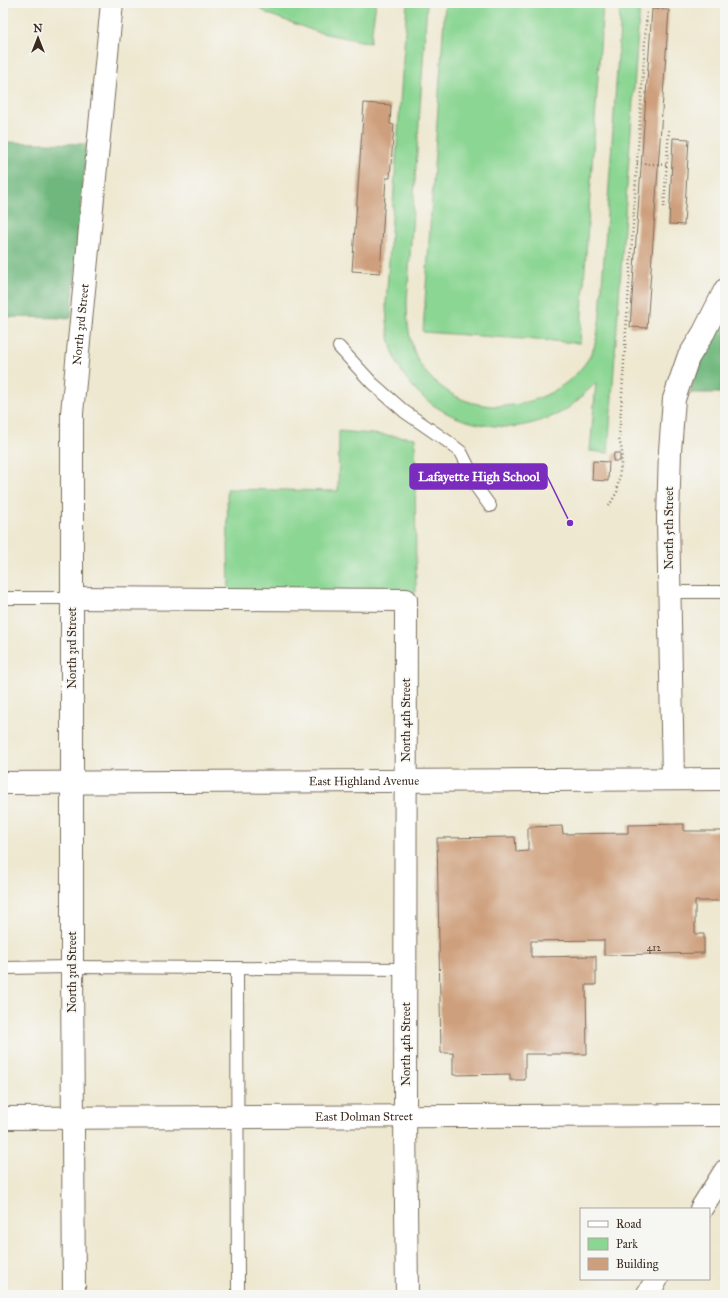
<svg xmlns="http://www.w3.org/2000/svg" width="728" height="1298" font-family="'IM FELL Great Primer',serif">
<rect width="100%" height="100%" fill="#f6f6f2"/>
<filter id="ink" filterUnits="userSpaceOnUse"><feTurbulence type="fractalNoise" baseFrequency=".025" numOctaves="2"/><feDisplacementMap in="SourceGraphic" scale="8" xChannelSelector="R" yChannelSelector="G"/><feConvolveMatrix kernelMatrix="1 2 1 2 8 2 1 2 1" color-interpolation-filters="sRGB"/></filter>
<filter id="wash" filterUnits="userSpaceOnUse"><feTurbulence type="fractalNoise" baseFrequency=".012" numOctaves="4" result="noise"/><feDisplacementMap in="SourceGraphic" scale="16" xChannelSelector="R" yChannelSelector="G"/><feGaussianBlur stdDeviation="0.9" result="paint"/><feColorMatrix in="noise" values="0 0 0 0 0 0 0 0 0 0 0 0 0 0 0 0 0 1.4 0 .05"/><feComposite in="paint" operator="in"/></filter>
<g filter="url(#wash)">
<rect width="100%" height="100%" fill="#eee8d0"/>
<g fill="#8bd693" stroke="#638058">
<polygon points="252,3 376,3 370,43 317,32 268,14"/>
<path d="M407,3H427L407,301C407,327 410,356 429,376C438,385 451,395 464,400C508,417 566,397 590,356C597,344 598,329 600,315L620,27L619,3H640L608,453L590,451L596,383C584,393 573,407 558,414C545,420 526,426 511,427C506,428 501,426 496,426C458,424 422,405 402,372C389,351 387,328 386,304Z"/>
<polygon points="445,3 603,3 580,343 423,332"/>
<polygon points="339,431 415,438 416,592 229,593 227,489 338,491"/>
</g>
<g fill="#70b77d" stroke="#56704e">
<polygon points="3,142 87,144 71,318 3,317"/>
<polygon points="725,316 725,393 690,393 698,365"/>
</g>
<g id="blocks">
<g fill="#ce9f7c">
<polygon points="652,9 669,10 647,328 630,327"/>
<polygon points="364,103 391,105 390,124 394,125 390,178 386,178 380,273 352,271"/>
<polygon points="673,138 689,139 684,225 669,224"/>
<polygon points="614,453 620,453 620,461 613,461"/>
<polygon points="593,461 609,462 608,481 592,480"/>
<polygon points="684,824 684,831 725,831 725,901 695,901 695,934 704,934 704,953 604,955 604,940 531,941 531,957 596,956 596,985 586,985 587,1054 525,1054 525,1080 510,1080 510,1074 453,1075 453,1053 441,1053 437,838 515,837 516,852 528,851 528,827 562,826 563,834 628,833 628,825"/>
</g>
</g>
</g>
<g filter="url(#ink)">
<use href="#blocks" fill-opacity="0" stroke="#7a6c5c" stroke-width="1"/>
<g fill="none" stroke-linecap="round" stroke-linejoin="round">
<defs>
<g id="lane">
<polyline points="339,347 372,383 405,412 447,441 461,452 468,466 472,481 490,506"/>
<polyline points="669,592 725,592"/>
<polyline points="3,598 72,598"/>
<polyline points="3,968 72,967 406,969"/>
<polyline points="237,968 238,1295"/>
</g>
<g id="street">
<polyline points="72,598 406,600 405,1116 407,1295"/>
<polyline points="673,779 668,518 670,451 674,399 688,358 704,332 725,290"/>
<path id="s1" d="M3,1118L725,1115"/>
<polyline points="701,1209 725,1171"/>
<path id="s2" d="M74,1295L72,967V413L112,3"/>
<polyline points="647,1295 657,1279"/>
</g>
<g id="secondary">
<path id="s3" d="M3,783L725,779"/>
</g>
</defs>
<use href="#lane" stroke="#7a6c5c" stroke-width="14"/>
<use href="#street" stroke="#7a6c5c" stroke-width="24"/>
<use href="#secondary" stroke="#7a6c5c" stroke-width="24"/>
<g stroke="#7a6c5c" stroke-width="2.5" stroke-dasharray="1 3" stroke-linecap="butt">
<polyline points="637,163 667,165"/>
<polyline points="664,207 669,129"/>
<polyline points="609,506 617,492 621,464 622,451 619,439 647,11"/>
</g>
<use href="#lane" stroke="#fff" stroke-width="12"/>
<use href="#street" stroke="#fff" stroke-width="22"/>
<use href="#secondary" stroke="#fff" stroke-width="22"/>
</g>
</g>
<g text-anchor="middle" stroke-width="3.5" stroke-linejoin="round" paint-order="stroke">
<g font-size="10" fill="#604736">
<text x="654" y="951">412</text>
</g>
<g font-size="12" fill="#3b2a1e" stroke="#f6f6f2">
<text dy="4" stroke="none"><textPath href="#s2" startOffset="971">North 3rd Street</textPath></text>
<text transform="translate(669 528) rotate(-90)" y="4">North 5th Street</text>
<text transform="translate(72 648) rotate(-90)" y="4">North 3rd Street</text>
<text transform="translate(406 720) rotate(-90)" y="4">North 4th Street</text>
<text dy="4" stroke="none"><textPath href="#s3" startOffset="361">East Highland Avenue</textPath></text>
<text transform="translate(72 972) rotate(-90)" y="4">North 3rd Street</text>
<text transform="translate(406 1044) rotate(-90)" y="4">North 4th Street</text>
<text dy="4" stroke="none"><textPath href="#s1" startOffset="361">East Dolman Street</textPath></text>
</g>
</g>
<path fill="none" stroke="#7b2cbf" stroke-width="1.5" d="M570 523L547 476"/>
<circle fill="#7b2cbf" stroke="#f6f6f2" stroke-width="1.5" cx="570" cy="523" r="4"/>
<rect fill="#7b2cbf" stroke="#7b2cbf" stroke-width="1.5" x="410" y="464" width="137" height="25" rx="4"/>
<g font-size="13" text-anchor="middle" font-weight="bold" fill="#fff">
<text x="479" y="481">Lafayette High School</text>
</g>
<rect width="728" height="1298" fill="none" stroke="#f6f6f2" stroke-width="16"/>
<rect x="580" y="1208" width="130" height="72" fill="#f6f6f2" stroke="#aba49d"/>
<rect x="588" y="1221" width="20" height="6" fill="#ffffff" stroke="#aba49d"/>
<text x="616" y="1228" font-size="12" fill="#3b2a1e">Road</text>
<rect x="588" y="1238" width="20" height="12" fill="#8bd693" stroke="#aba49d"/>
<text x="616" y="1248" font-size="12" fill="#3b2a1e">Park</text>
<rect x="588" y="1258" width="20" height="12" fill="#ce9f7c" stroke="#aba49d"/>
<text x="616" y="1268" font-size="12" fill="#3b2a1e">Building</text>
<g transform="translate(38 38)" stroke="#f6f6f2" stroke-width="3" paint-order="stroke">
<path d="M0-3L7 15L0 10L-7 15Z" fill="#3b2a1e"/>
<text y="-6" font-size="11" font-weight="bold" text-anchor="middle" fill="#3b2a1e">N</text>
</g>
</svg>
